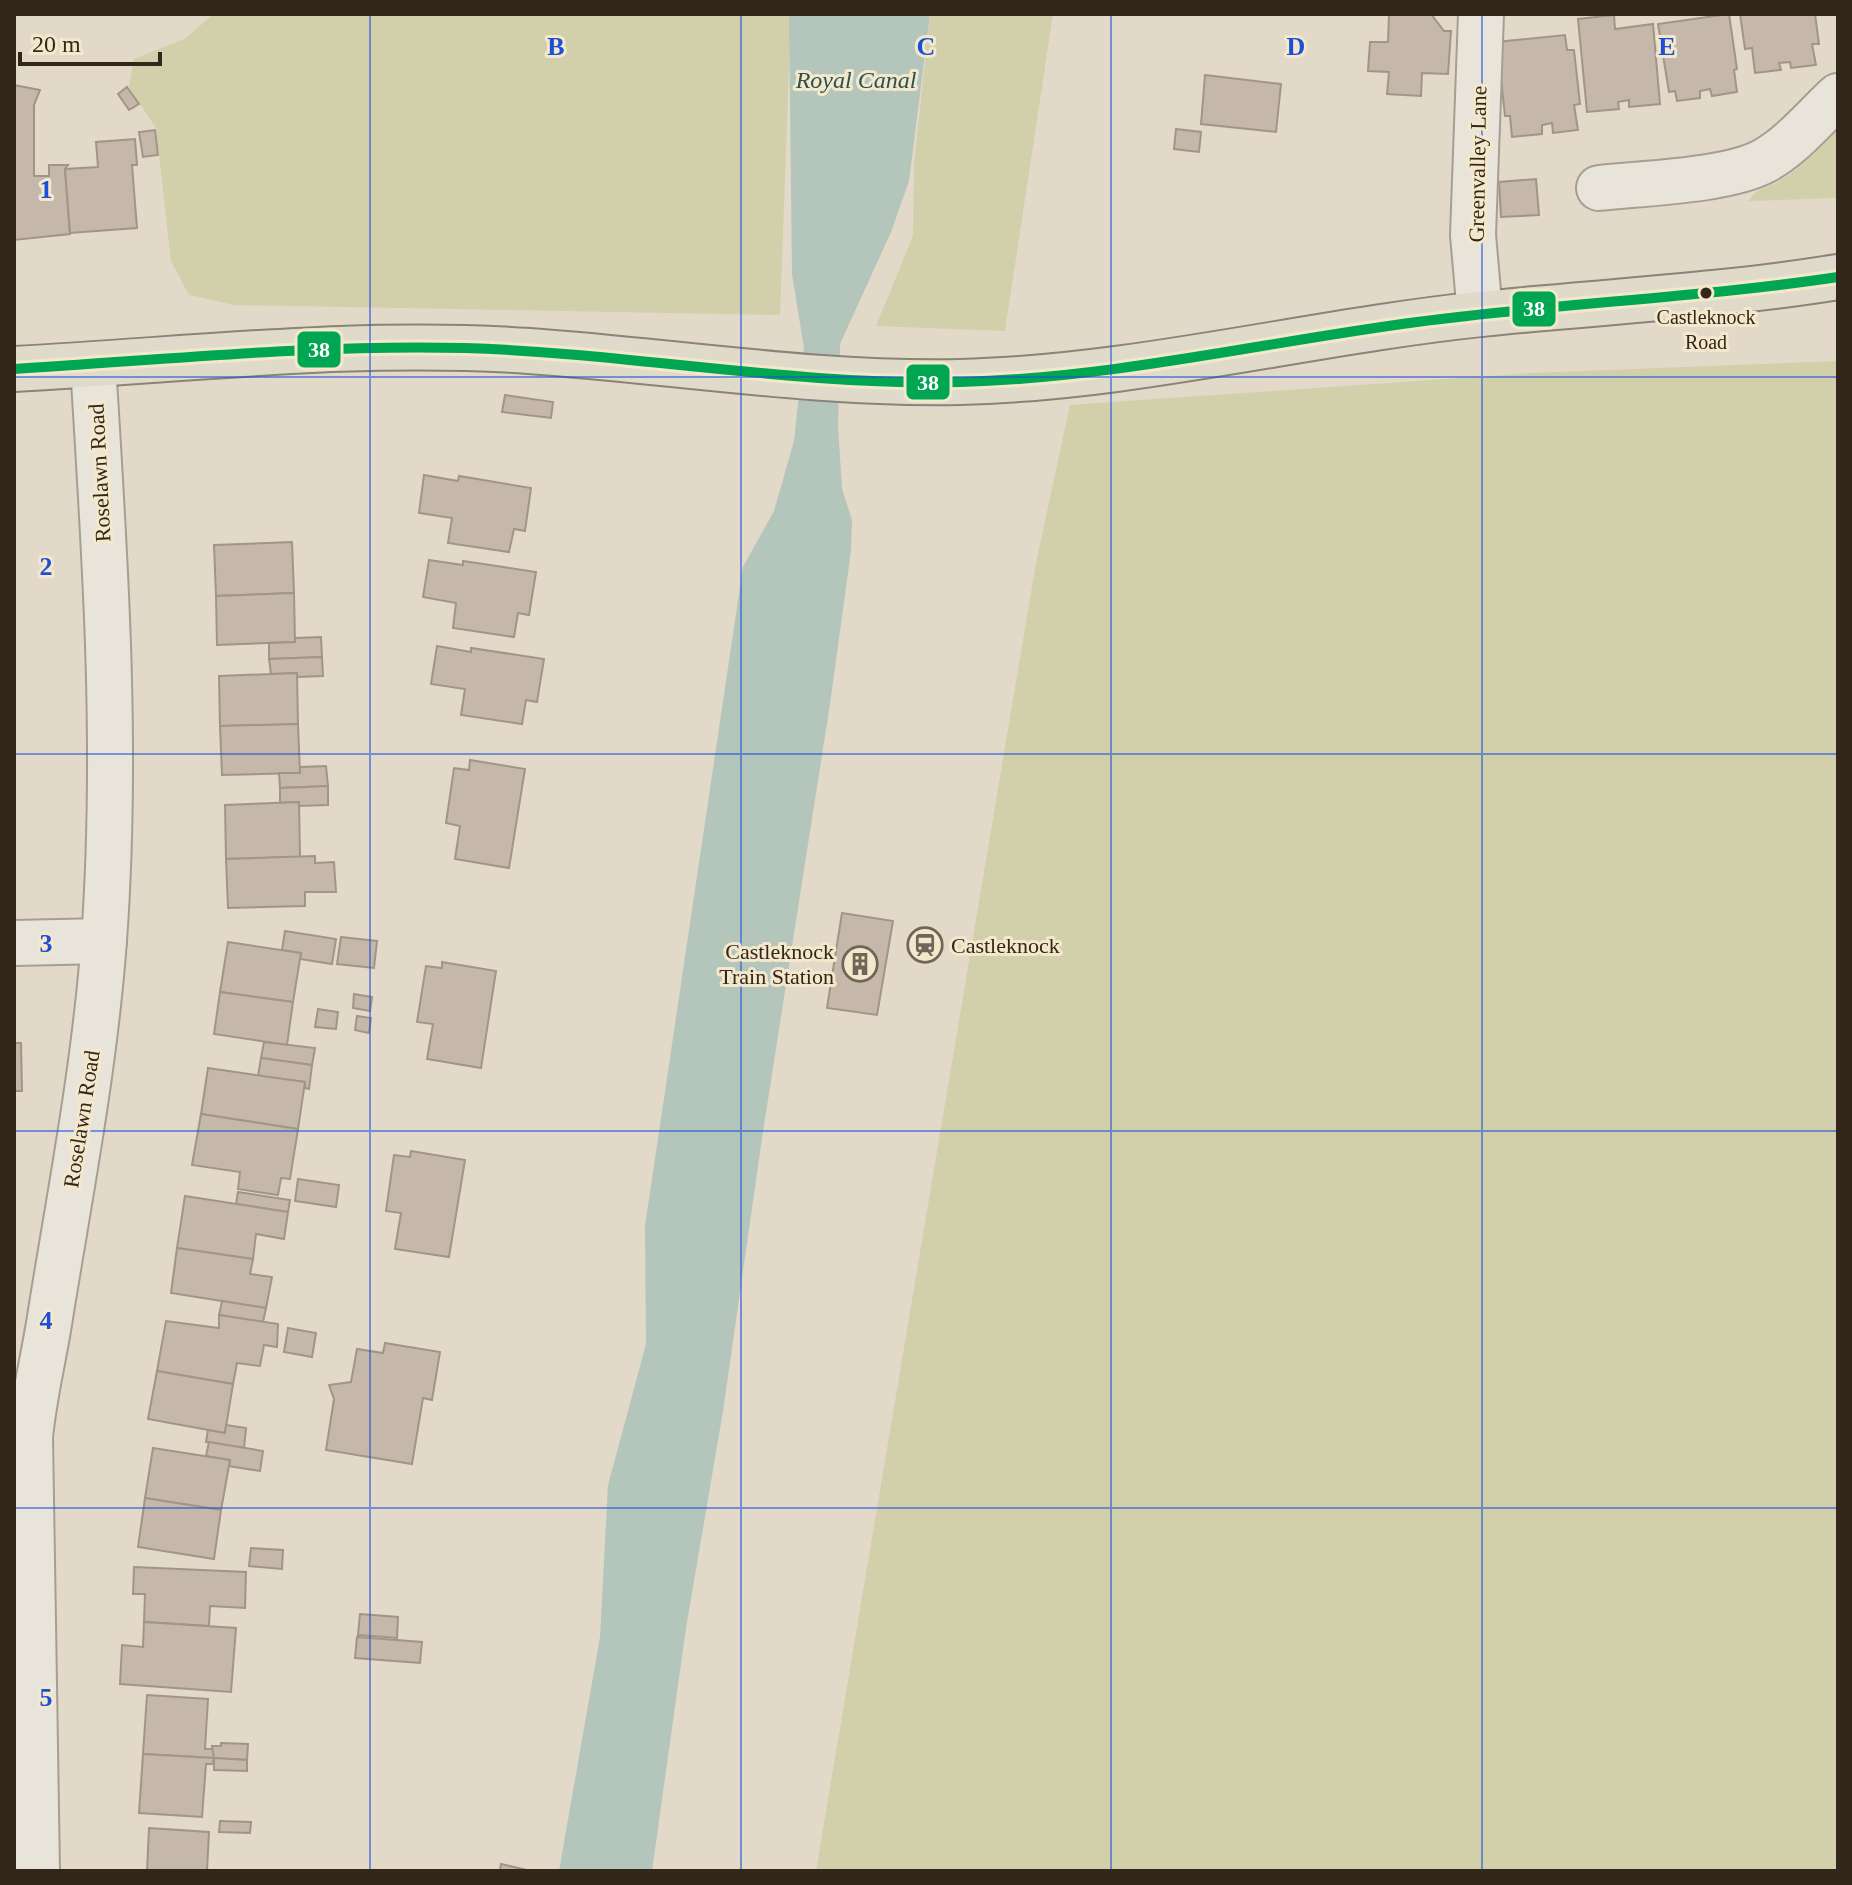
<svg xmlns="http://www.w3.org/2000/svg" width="1852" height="1885" font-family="Georgia,serif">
<rect width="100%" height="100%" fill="#e2d9c8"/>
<g fill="#d1d0aa">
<polygon points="214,14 791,14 780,315 235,305 189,295 171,261 156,128 129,87 134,59 184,39"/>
<polygon points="930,14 1053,14 1005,331 876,326 913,236 914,164"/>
<path d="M1838,129V198L1749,201C1755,189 1764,189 1775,183C1800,171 1818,148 1838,129Z"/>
<polygon points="1838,361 1838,1871 816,1871 1036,563 1070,405 1532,373"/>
</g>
<polygon fill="#b4c5bb" points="789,14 930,14 909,181 891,232 840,344 838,426 842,489 852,520 851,551 830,704 762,1138 723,1411 686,1628 652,1871 559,1871 600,1637 608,1485 646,1344 645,1226 743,567 774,511 794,441 804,348 792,274"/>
<g fill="#c5b7a9" stroke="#a19588" stroke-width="2">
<polygon points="1389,14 1431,14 1444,31 1451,31 1448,74 1422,73 1421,96 1387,94 1389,72 1368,71 1370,42 1388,42"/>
<polygon points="1729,14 1737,69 1734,70 1737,92 1712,96 1710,89 1700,91 1700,98 1677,101 1675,91 1669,92 1658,24"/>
<polygon points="1740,14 1815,14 1819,44 1812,44 1816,65 1791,68 1790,62 1779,63 1781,70 1755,73 1752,48 1745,49"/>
<polygon points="1614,15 1615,29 1653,24 1660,104 1629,107 1629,100 1618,102 1619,109 1587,112 1578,19"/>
<polygon points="1565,35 1567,50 1574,50 1580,104 1574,105 1578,130 1553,133 1552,123 1542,125 1542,134 1512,137 1510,116 1505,116 1497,42"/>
<polygon points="1205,75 1281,84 1276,132 1201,124"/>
<polygon points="14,85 40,90 34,105 34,176 49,176 49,165 68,165 65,169 70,234 14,240"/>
<polygon points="127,87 139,104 129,110 118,94"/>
<polygon points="1176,129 1201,132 1199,152 1174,149"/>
<polygon points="155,130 158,155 143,157 139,132"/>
<polygon points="135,139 137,165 132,165 137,228 70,233 65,169 98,167 96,142"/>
<polygon points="1536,179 1539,215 1501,217 1499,182"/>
<polygon points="505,395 553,402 551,418 502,412"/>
<polygon points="424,475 458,481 459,476 531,488 525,531 514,529 509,552 448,543 452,518 419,513"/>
<polygon points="292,542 294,593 216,596 214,545"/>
<polygon points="429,560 463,565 463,561 536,572 529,615 518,613 514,637 453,628 456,603 423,597"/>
<polygon points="294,593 295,642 217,645 216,596"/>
<polygon points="321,637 322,657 269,659 269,643 295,642 295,638"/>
<polygon points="437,646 471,652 471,648 544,659 537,702 526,700 522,724 461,715 465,689 431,684"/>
<polygon points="322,657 323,676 297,677 297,673 271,674 269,659"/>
<polygon points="297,673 298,724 220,726 219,676"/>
<polygon points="298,724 300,773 222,775 220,726"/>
<polygon points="470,760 525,769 509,868 455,859 460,826 446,823 454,768 469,770"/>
<polygon points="326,766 328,786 280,788 279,773 300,773 300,767"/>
<polygon points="328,786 328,805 299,806 299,802 280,803 280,788"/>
<polygon points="299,802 300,857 226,859 225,805"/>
<polygon points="315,856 315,863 334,862 336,892 305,892 305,906 228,908 226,859"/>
<polygon points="842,913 893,921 877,1015 827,1008"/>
<polygon points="285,931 336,939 332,964 300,959 301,953 282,950"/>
<polygon points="341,937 377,941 374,968 337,964"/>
<polygon points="228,942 301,953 293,1002 220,992"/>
<polygon points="442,962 496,971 481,1068 427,1059 433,1024 417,1022 426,966 442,968"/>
<polygon points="220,992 293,1002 287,1045 214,1034"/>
<polygon points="354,994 372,997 370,1011 353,1008"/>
<polygon points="318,1009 338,1012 336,1029 315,1027"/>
<polygon points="357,1016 371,1018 369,1033 355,1030"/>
<polygon points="264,1042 315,1048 312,1065 261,1058"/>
<polygon points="14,1043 21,1043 22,1091 14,1091"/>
<polygon points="261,1058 312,1065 309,1089 305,1088 305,1082 258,1076"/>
<polygon points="208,1068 305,1082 298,1129 201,1114"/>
<polygon points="201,1114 298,1129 290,1179 281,1178 278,1195 238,1189 240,1172 192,1165"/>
<polygon points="411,1151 465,1160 449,1257 395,1249 401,1213 386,1211 394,1155 410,1157"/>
<polygon points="298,1179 339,1185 336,1207 295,1201"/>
<polygon points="238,1192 290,1200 288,1212 236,1204"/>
<polygon points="185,1196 288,1212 284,1239 256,1234 253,1259 177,1248"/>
<polygon points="177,1248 253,1259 250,1274 272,1277 266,1308 171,1293"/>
<polygon points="222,1301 266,1308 263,1322 219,1315"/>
<polygon points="219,1315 278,1324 277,1347 264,1345 260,1366 237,1363 233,1384 157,1371 166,1321 219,1328"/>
<polygon points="288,1328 316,1333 312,1357 284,1352"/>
<polygon points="385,1343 440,1352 432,1400 423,1398 412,1464 326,1450 334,1399 329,1385 351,1382 357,1349 383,1353"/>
<polygon points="157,1371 233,1384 225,1433 148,1419"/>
<polygon points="226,1425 246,1428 244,1448 206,1442 208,1430 225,1433"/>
<polygon points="209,1442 263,1451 260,1471 228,1466 230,1460 206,1456"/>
<polygon points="153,1448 230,1460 221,1510 145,1498"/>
<polygon points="145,1498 221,1510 214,1559 138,1547"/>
<polygon points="251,1548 283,1550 282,1569 249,1566"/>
<polygon points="134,1567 246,1572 245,1608 210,1606 209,1626 144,1622 145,1594 133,1594"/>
<polygon points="360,1614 398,1617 397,1638 358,1635"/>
<polygon points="144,1622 236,1628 231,1692 120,1684 122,1645 143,1647"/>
<polygon points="357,1637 422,1642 420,1663 355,1658"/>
<polygon points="147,1695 208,1699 205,1749 215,1749 214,1758 143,1754"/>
<polygon points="221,1743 248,1744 247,1760 214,1758 212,1746 221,1746"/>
<polygon points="143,1754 214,1758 213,1764 206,1764 202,1817 139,1813"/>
<polygon points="214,1758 247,1760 247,1771 214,1770"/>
<polygon points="220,1821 251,1822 250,1833 219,1832"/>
<polygon points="149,1828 209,1832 207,1871 147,1871"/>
<polygon points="501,1864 527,1870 527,1871 500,1871"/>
</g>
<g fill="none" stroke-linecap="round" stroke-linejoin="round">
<defs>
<g id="minor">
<path d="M1599,188C1643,183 1727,181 1764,161C1793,145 1814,118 1838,96"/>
<polyline points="1480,314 1473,235 1481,14"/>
<polyline points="14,943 104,941"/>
<path d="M37,1871L30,1437C34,1394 45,1353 51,1311C71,1188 95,1064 104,940C118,748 105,556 93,365"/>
</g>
<path id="major" d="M14,369C186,360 357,339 529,351C672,361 816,385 960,382C1133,378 1309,332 1481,314C1600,302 1720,296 1838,277"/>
</defs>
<use href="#minor" stroke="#a69e92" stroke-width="48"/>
<use href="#major" stroke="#8b8379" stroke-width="48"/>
<use href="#minor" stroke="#e9e4da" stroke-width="44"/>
<use href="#major" stroke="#e0dacb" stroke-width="44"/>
<defs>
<path id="bus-1" d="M14,369C164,360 314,344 465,348C630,353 794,386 961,382C1114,378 1265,342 1417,322C1557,303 1698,298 1838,277"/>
</defs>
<use href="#bus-1" stroke="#f4e8cc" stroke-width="16"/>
<use href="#bus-1" stroke="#00a651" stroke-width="10"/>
</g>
<path fill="none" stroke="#1d4ed8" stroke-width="2" stroke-opacity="0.55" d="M370,14V1871M741,14V1871M1111,14V1871M1482,14V1871M14,377H1838M14,754H1838M14,1131H1838M14,1508H1838"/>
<defs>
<symbol id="station-ring" viewBox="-11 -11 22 22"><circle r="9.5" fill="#f4e8cc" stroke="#706558" stroke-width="1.5"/><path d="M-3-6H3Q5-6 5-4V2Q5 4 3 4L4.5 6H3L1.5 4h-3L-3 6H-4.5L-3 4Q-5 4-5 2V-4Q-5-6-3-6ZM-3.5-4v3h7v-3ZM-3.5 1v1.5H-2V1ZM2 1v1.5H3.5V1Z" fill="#706558"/></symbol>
<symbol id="building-ring" viewBox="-11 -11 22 22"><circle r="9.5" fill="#f4e8cc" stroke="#706558" stroke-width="1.5"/><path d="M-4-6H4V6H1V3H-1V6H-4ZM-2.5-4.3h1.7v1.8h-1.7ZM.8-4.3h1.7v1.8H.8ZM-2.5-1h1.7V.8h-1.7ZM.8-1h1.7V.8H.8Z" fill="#706558"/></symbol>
</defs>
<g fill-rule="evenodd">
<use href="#station-ring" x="905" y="925" width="40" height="40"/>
<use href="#building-ring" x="840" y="944" width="40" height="40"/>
</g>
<circle fill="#33261b" stroke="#f4e8cc" stroke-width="3" cx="1706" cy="293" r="7"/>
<g text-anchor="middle" stroke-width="6" stroke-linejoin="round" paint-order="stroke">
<g font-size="20" fill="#33261b" stroke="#f4e8cc">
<text x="1706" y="324">Castleknock<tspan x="1706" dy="25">Road</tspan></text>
</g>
<g font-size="22" fill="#33261b" stroke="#f4e8cc">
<text transform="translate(1477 164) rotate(-89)" y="8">Greenvalley Lane</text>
<text transform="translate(99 473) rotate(-93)" y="8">Roselawn Road</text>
<text transform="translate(81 1119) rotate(-81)" y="8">Roselawn Road</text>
</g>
<g font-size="22" fill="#33261b" stroke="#f4e8cc" text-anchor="start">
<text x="951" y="953">Castleknock</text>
<text x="834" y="959" text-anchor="end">Castleknock<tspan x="834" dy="25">Train Station</tspan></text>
</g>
<g font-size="24" font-style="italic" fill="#2b524f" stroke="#f4e8cc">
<text x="856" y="88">Royal Canal</text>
</g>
</g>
<g font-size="26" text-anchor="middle" font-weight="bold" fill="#1d4ed8" stroke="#f4e8cc" stroke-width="6" stroke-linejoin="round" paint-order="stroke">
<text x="556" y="55">B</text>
<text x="926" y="55">C</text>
<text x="1296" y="55">D</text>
<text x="1667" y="55">E</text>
<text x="46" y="198">1</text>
<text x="46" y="575">2</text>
<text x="46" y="952">3</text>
<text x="46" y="1329">4</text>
<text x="46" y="1706">5</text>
</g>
<g stroke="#f4e8cc" stroke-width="3">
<rect x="1511" y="290" width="46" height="38" rx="8" fill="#00a651"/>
<rect x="296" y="330" width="46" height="39" rx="8" fill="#00a651"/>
<rect x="905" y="363" width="46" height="38" rx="8" fill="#00a651"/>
</g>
<g font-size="22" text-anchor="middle" font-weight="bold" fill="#fff">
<text x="1534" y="316">38</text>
<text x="319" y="357">38</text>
<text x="928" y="390">38</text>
</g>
<rect width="1852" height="1885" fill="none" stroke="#33261b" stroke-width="32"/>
<path d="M20 52v12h140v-12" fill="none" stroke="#33261b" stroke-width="4"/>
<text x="32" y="52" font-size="24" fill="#33261b" stroke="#f4e8cc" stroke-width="6" paint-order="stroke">20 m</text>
</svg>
